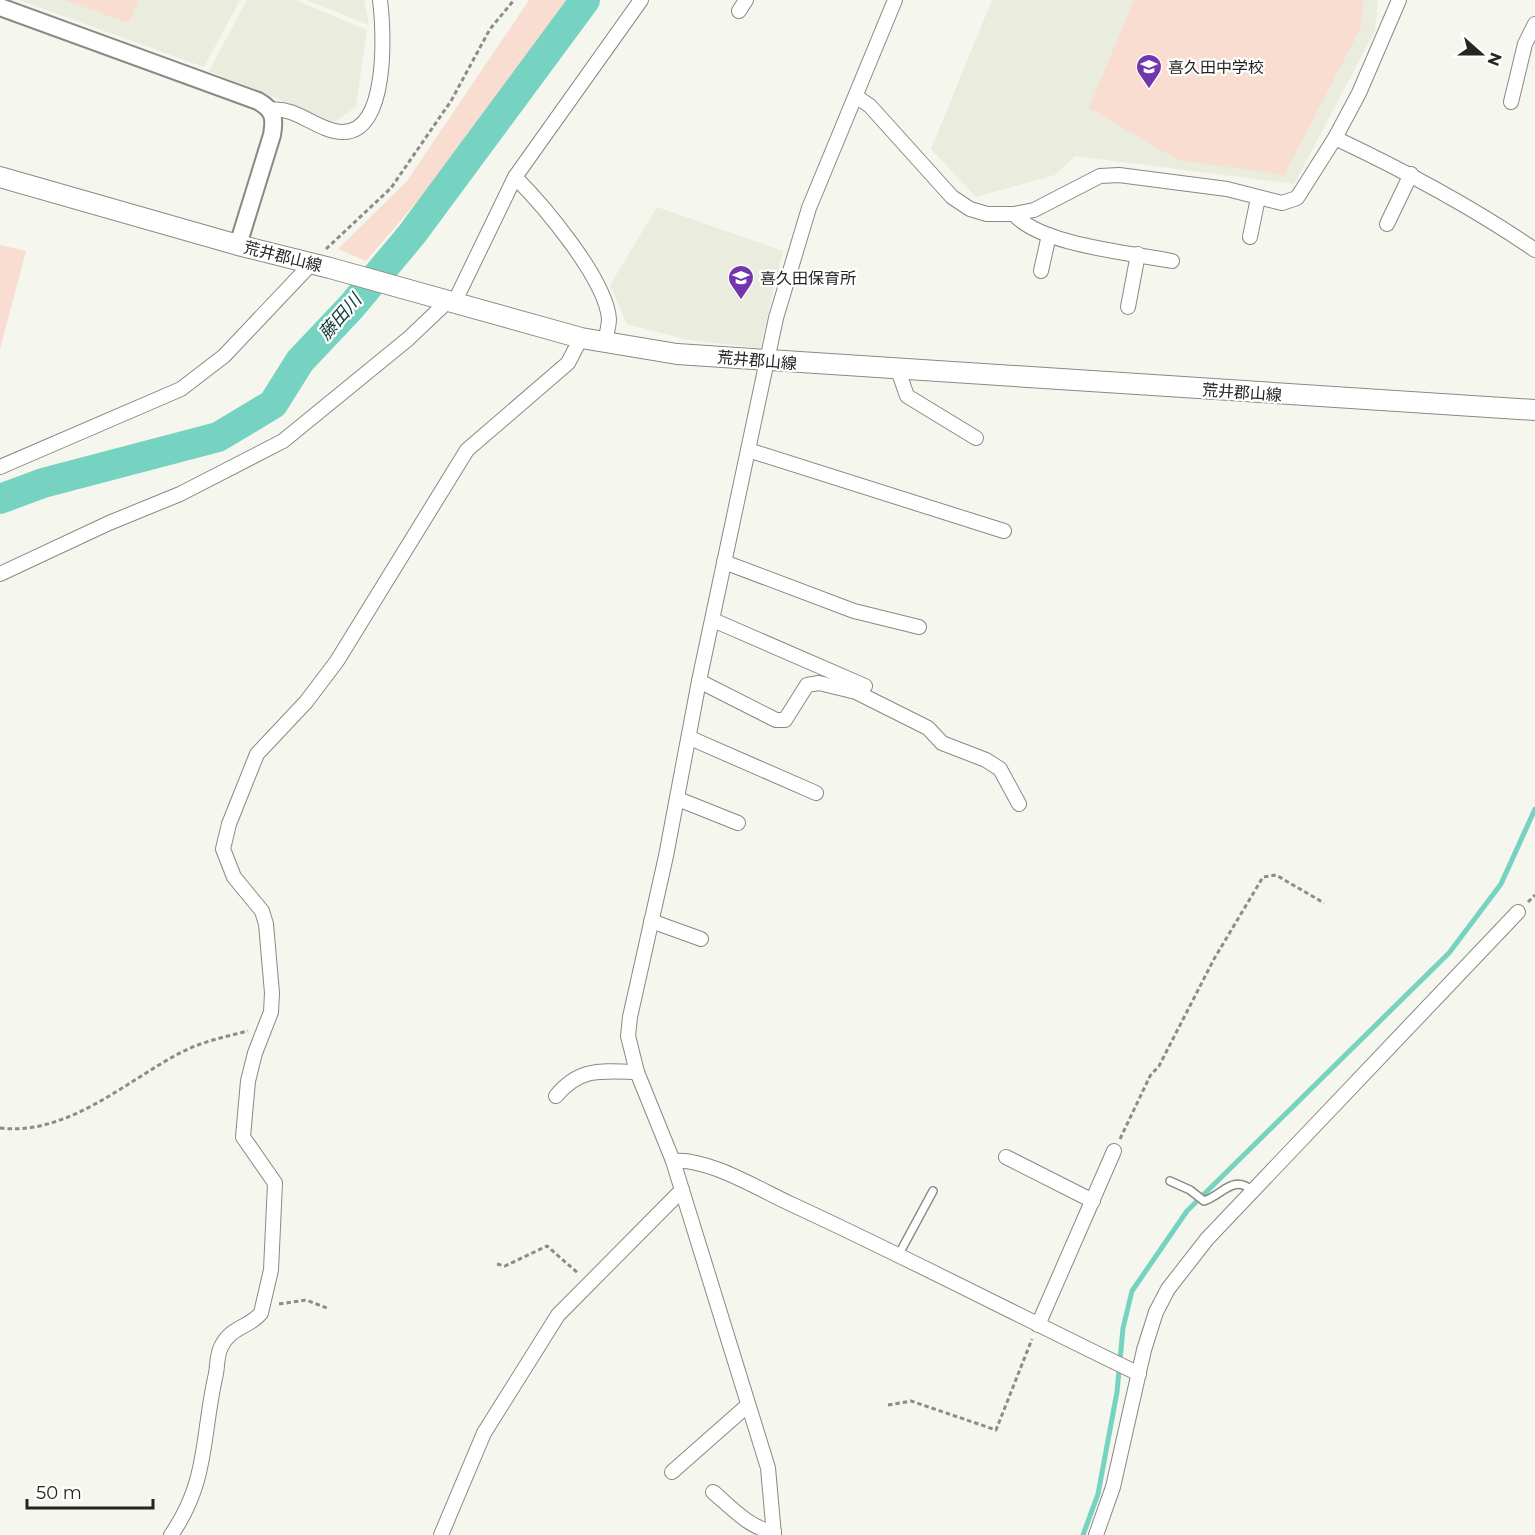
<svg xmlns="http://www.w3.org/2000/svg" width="1535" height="1535" font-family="Montserrat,'Noto Sans JP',sans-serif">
<rect width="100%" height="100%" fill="#f5f6ee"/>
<g fill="#eaecdd">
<polygon points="19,0 240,0 204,67"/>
<polygon points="247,0 295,0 367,30 356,107 335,122 209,71"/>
<polygon points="307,0 364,0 369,25"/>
<polygon points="992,0 1378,0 1375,31 1294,184 1075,156 1055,175 976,197 931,149"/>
<polygon points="657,207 783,251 760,348 688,340 627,324 610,285"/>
</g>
<g fill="#f8ddd0">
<polygon points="64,0 138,0 129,23"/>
<polygon points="529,0 571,0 446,168 366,261 338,249 407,181"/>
<polygon points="1134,0 1363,0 1361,27 1284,175 1178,160 1089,108"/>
<polygon points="0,245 26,251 0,349"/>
</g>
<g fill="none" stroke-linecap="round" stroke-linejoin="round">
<polyline stroke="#76d3c1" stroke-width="5" points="1083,1535 1098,1494 1117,1392 1123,1328 1132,1291 1187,1211 1449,953 1501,884 1535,809"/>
<polyline stroke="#76d3c1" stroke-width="30" points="0,499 43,483 218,437 273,404 300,361 351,307 412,234 585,0"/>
<defs>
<g id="service">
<path d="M1170,1181L1190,1190L1204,1201C1224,1194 1233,1174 1253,1191"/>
<polyline points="899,1254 933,1191"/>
</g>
<g id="minor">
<polyline points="739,11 746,0"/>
<polyline points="857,97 870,106 952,197 970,209 987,214 1014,214 1034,210 1100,176 1119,175 1227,189 1282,203 1297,198 1335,138 1359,93 1399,0"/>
<polyline points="1511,102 1525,44 1535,24"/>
<path d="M271,110C295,106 318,131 341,132C389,135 384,31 380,0"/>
<path d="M1335,138C1405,171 1471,206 1535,250"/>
<path d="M515,177C543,205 606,279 609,319C609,326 606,335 605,342"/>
<path d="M1014,214C1040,245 1131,253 1172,261"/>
<polyline points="1387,224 1411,174"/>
<polyline points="1250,237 1258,198"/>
<polyline points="1041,271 1049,235"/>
<polyline points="454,303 515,177 641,0"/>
<polyline points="1128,307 1138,254"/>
<polyline points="898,370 907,396 976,438"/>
<polyline points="748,450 1004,531"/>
<polyline points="0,467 181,389 224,356 312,263"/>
<polyline points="724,562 854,611 919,627"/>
<polyline points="0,574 109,523 180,494 283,441 408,339 447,302"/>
<polyline points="713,620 865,686"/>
<polyline points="699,681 776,720 785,720 807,685 819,683 856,692 928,728 942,743 986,760 1000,769 1019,804"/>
<polyline points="690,738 816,793"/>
<polyline points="678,799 738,823"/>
<polyline points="651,921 701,939"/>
<path d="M556,1096C580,1067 602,1071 637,1072"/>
<polyline points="1006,1157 1093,1201"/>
<path d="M673,1161C707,1157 760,1190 791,1204C908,1258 1023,1318 1139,1374"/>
<polyline points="1038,1325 1114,1151"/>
<polyline points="672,1472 748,1405"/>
<path d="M713,1492C731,1507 750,1529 774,1532"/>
<path d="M171,1535C208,1482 202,1437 215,1378C218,1368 216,1357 221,1347C231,1326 249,1328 261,1313L271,1270L275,1183L243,1137L248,1081L255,1053L271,1012L272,993L266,924L262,911L234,877L223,849L229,824L257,754L306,702L337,661L467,450L568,363L581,338"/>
<polyline points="441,1535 484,1433 558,1315 682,1190"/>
<polyline points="774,1535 768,1468 673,1161 637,1072 628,1036 630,1017 666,856 699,681 776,318 809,208 895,0"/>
<polyline points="1096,1535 1113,1487 1144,1350 1156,1312 1168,1289 1207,1239 1518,912"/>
</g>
<path id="tertiary" d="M0,7L258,101C274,110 275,118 272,135L238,245"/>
<polyline id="secondary" points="0,177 238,245 330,268 581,338 677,354 1535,410"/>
</defs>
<use href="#service" stroke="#898a83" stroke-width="10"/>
<use href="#minor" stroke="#898a83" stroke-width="16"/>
<use href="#tertiary" stroke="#898a83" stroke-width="20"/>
<use href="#secondary" stroke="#898a83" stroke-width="22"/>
<g stroke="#8c8d87" stroke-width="3" stroke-dasharray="4.5 3" stroke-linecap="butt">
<polyline points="326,249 391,188 451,101 490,29 514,0"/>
<polyline points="1528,902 1535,895"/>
<path d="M0,1128C66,1136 124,1083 178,1054C200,1042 224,1037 248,1031"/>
<polyline points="1120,1139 1150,1076 1159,1066 1214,959 1263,877 1276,875 1324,903"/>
<polyline points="497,1264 505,1266 547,1246 579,1274"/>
<polyline points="279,1304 306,1300 327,1308"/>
<polyline points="888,1405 911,1401 996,1430 1032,1339"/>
</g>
<use href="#service" stroke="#fff" stroke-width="7"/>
<use href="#minor" stroke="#fff" stroke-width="14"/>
<use href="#tertiary" stroke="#fff" stroke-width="16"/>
<use href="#secondary" stroke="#fff" stroke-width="20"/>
</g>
<defs>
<symbol id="school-pin" viewBox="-11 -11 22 30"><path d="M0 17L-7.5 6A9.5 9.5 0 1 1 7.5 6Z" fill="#7436ac" stroke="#fff"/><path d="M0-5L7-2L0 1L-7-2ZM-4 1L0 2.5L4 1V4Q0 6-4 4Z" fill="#fff"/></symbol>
</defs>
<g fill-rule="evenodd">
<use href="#school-pin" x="1134" y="52" width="30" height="40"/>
<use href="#school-pin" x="726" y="263" width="30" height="40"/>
</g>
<g text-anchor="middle" stroke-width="4.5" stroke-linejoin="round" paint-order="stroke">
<g font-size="16" fill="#252522" stroke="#fff" text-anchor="start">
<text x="1168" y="73">喜久田中学校</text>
<text x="760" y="284">喜久田保育所</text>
</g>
<g font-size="16" fill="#252522" stroke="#fff">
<text transform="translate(283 256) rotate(14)" y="6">荒井郡山線</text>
<text transform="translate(757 360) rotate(5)" y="6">荒井郡山線</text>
<text transform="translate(1242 392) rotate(4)" y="6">荒井郡山線</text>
</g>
<g font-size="18" font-style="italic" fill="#103c35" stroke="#fff">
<text transform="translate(340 317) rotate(-49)" y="6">藤田川</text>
</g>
</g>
<g transform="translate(1481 54) rotate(111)" stroke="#ffffff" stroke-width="4.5" paint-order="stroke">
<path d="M0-4.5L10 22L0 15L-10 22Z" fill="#252522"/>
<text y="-9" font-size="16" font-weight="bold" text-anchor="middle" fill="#252522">N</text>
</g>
<path d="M27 1499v9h126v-9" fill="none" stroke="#252522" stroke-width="3"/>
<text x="36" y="1499" font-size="18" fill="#252522" stroke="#ffffff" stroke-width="4.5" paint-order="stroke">50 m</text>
</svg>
